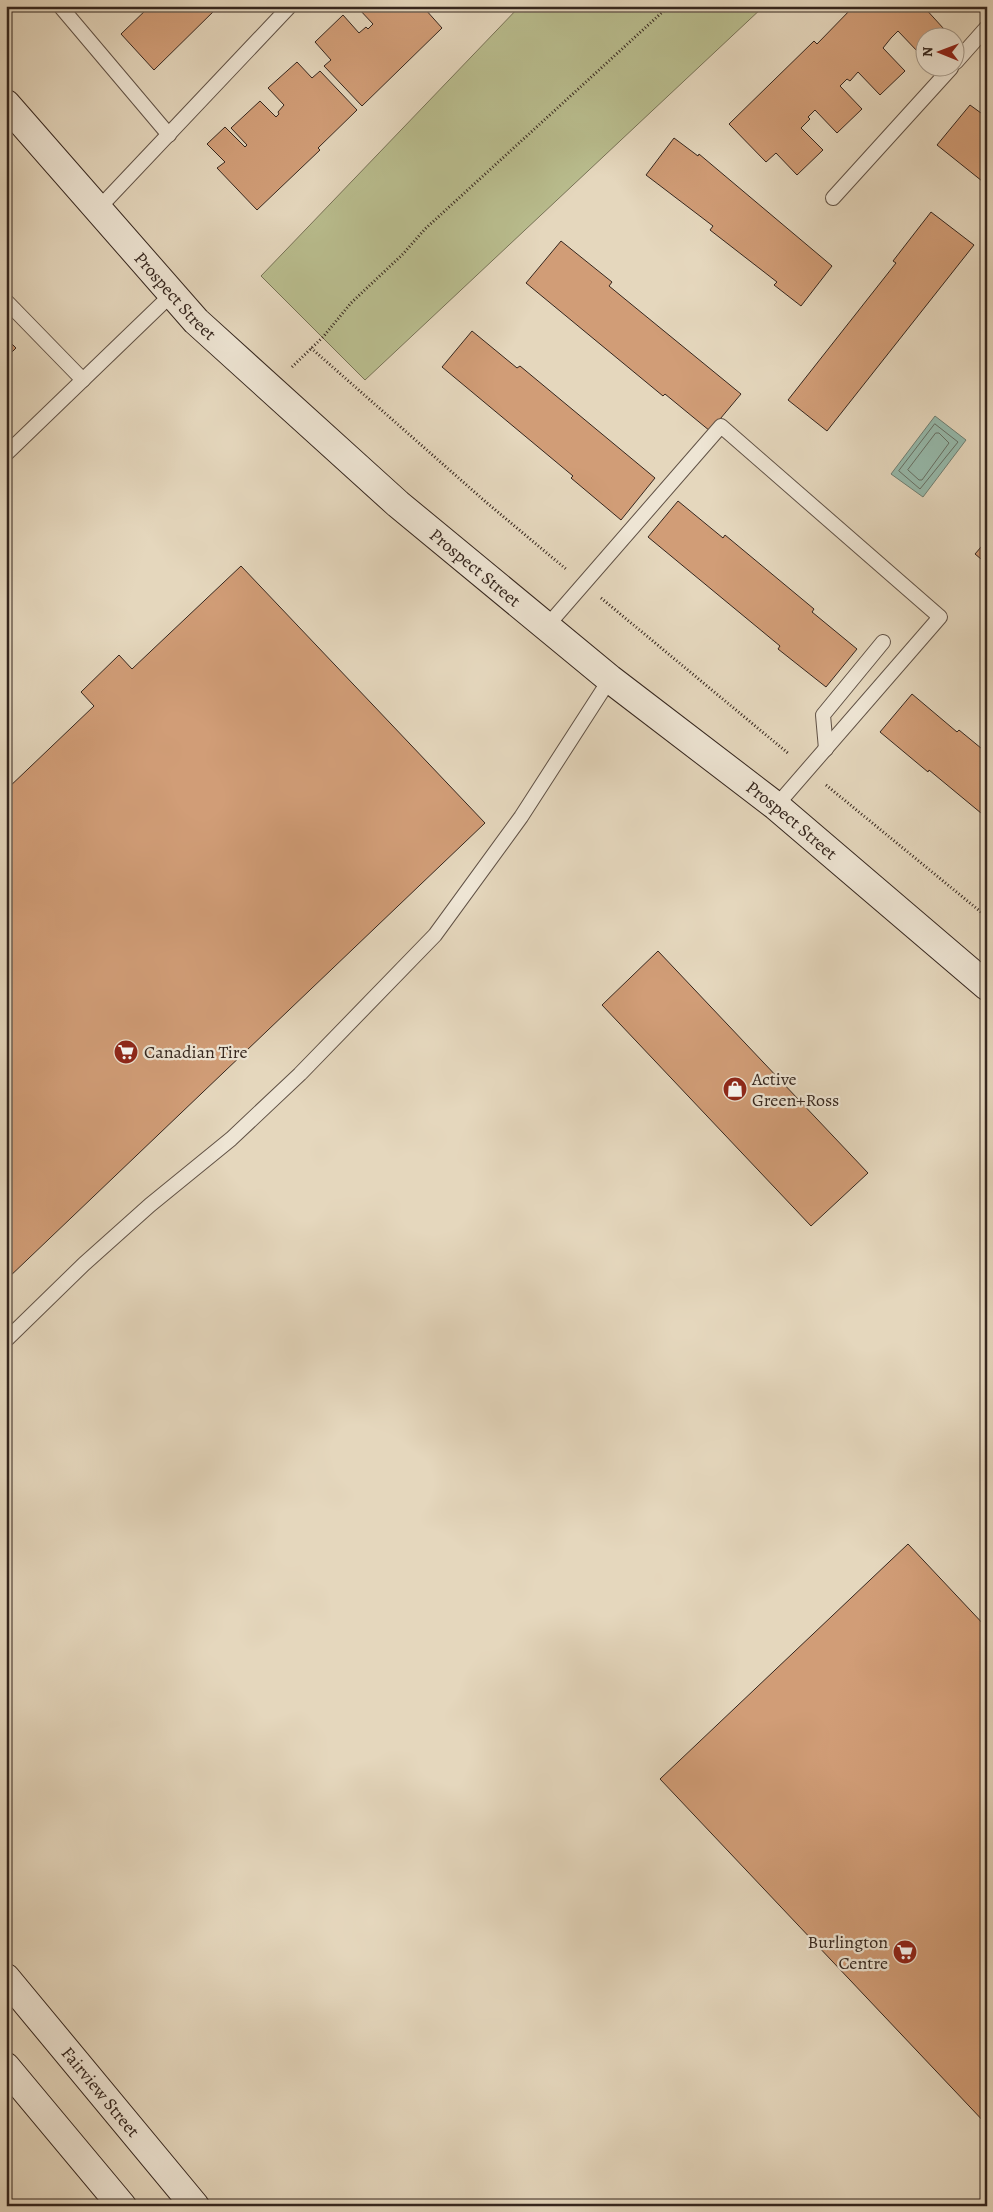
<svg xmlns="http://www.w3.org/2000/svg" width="993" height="2212" font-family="Alegreya,serif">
<rect width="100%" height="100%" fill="#e5d7bd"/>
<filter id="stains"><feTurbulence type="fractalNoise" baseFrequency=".004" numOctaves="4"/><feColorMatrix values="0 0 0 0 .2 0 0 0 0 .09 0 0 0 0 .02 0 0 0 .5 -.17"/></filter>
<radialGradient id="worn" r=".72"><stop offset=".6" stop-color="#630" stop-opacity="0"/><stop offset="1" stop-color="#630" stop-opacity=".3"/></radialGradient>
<polygon fill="#b9bd8e" stroke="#777256" points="520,6 764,6 365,380 261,276"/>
<polygon fill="#96baac" stroke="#6f7f73" points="935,416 966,440 923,497 891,474"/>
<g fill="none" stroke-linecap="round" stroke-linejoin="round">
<g stroke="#667065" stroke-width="1">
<polygon points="935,424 958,442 920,489 899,471"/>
<polygon points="936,433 939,433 949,443 922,480 919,480 908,470"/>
</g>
</g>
<g fill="#d19d77" stroke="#35261e">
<polygon points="150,6 219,6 154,70 121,34"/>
<polygon points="359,6 428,6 425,9 442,28 362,106 324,66 331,60 315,42 343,15 359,33 366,27 368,29 373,24 358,8"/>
<polygon points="854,6 923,6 944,29 935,38 926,38 926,47 919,53 898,31 891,38 883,48 905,71 880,95 858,72 850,81 847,79 840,86 862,109 837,133 815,110 808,117 810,119 801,128 823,150 797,175 776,153 766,162 729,124 814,41 817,44"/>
<polygon points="297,62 312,78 320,71 357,110 318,148 320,150 257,210 217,168 225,162 207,144 225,127 245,147 247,145 231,128 260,101 276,117 279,114 278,112 284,105 268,88"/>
<polygon points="970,105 981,113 987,106 987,185 937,145"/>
<polygon points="674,138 698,156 699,154 832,266 801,306 774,285 777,282 710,230 713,226 646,175"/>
<polygon points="931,212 974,245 827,431 788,400 896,263 893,261"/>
<polygon points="561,241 612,282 609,286 741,394 710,431 665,394 663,396 526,283"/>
<polygon points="472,331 517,368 520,366 655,478 621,520 571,478 573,476 442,367"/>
<polygon points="6,338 16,348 6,358"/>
<polygon points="678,501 723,538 725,535 814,609 812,612 857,649 826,687 778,649 780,646 648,537"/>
<polygon points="987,540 987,564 975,554"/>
<polygon points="241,566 485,823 6,1280 6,790 94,706 81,692 119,655 132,669"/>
<polygon points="912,694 957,732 959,730 987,753 987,818 929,770 928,772 880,732"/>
<polygon points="658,951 868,1173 811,1226 602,1005"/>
<polygon points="908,1544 987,1628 987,2125 660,1779"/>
</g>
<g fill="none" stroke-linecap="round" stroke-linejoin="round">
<defs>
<g id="lane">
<polyline points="60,6 169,135"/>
<polyline points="956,62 987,27"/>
<polyline points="833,198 951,68"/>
<polyline points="98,209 290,6"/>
<polyline points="6,301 83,380"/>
<polyline points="6,454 172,294"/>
<polyline points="547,626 721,426 940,617 776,806"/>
<polyline points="826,749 823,715 883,642"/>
<polyline points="6,1340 84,1264 150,1205 231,1139 300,1074 435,935 521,817 610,679"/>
</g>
<g id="secondary">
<path id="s1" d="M6,104L196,321L398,504L610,679L776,806L987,986"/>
<path id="s2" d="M6,1978L195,2206"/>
<polyline points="6,2067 122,2206"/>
</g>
</defs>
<use href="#lane" stroke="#615246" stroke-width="16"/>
<use href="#secondary" stroke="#35261e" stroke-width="30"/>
<g stroke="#35261e" stroke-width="3" stroke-dasharray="1 2.5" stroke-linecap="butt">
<polyline points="311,348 487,503 566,569"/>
<polyline points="292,367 323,337 351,303 403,254 425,229 669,6"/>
<polyline points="601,598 789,754"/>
<polyline points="826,785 987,917"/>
</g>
<use href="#lane" stroke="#eee5d4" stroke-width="14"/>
<use href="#secondary" stroke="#eee5d4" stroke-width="28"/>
</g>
<defs>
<symbol id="supermarket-disc" viewBox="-11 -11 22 22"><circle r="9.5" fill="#8f2418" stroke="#eee5d4"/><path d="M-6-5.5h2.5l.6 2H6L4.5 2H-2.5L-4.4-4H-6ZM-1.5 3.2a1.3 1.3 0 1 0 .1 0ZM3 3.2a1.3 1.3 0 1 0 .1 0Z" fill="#fff"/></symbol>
<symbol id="shop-disc" viewBox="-11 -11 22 22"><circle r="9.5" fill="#8f2418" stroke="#eee5d4"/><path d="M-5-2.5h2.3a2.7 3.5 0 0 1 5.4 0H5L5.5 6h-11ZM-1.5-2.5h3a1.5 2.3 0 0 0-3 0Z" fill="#fff"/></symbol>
</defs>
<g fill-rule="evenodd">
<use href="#supermarket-disc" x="112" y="1038" width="28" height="28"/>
<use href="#shop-disc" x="721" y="1075" width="28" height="28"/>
<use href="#supermarket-disc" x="891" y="1938" width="28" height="28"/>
</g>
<g text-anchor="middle" stroke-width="4.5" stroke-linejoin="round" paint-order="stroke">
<g font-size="18" fill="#35261e" stroke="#eee5d4">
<text dy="6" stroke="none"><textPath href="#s1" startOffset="256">Prospect Street</textPath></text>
<text dy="6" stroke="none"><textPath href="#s1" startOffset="661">Prospect Street</textPath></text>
<text dy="6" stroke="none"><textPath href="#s1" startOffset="1066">Prospect Street</textPath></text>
<text dy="6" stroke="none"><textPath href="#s2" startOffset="148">Fairview Street</textPath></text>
</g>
<g font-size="18" fill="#35261e" stroke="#eee5d4" text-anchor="start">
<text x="144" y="1058">Canadian Tire</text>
<text x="752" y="1085">Active<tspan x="752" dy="21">Green+Ross</tspan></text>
<text x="888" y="1948" text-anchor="end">Burlington<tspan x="888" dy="21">Centre</tspan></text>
</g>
</g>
<rect width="993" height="2212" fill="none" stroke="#e5d7bd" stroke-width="25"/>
<rect x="8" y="8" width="978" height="2197" fill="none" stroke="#35261e" stroke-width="2.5"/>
<rect x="12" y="12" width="968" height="2187" fill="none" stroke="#35261e"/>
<g transform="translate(940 52) rotate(271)"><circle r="24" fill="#eee5d4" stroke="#a4998b"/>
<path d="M0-4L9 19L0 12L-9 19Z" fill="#8f2418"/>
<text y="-8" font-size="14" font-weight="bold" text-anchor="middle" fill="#35261e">N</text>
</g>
<rect width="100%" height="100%" filter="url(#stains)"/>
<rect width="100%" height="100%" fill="url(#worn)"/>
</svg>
